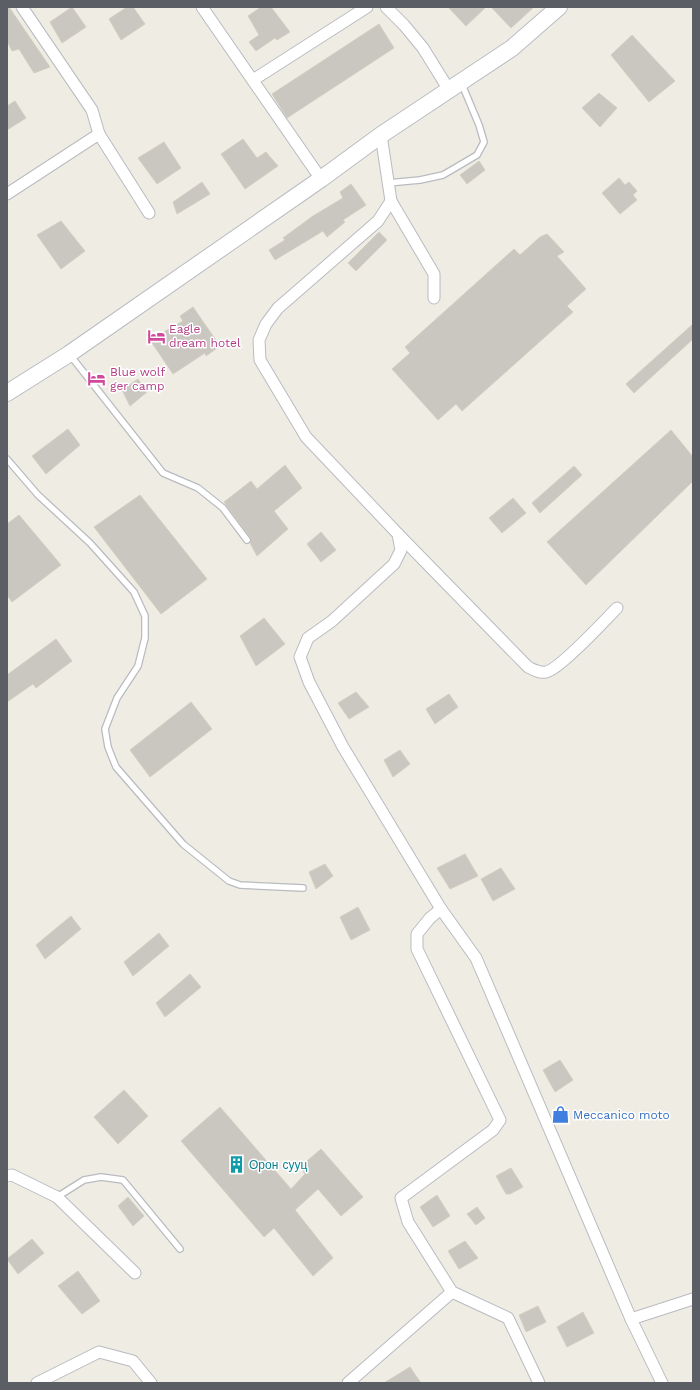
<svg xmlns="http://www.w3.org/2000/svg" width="700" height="1390" font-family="'Work Sans',sans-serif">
<rect width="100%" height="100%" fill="#efede3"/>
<g fill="#cac7c0" stroke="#d4cfc1">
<polygon points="7,7 9,7 50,67 34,73 19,49 12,51 7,41"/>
<polygon points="72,7 86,27 62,43 50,22"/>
<polygon points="127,7 133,7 145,24 121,40 109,19"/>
<polygon points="261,7 271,7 290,32 277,40 275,38 256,51 249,42 259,35 248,16"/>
<polygon points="448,7 486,7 466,26"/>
<polygon points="491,7 534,7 511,28"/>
<polygon points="379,24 394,48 287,118 272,94"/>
<polygon points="632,35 675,81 649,102 611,55"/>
<polygon points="599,93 617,108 600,127 582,108"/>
<polygon points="15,101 26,118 7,130 7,106"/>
<polygon points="243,139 257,158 266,152 278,166 245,189 221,154"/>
<polygon points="164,142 181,168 157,184 138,158"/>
<polygon points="479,161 485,170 467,184 460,175"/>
<polygon points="619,178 625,185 629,182 637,191 633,195 637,200 620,214 602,193"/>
<polygon points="202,182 210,194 177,214 173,202"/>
<polygon points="351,184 366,205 343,220 345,222 327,237 323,231 275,260 269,250 285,240 283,238 313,216 343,198 340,192"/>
<polygon points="61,221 85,251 61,269 37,235"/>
<polygon points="379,232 387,240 356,271 348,263"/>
<polygon points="547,234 564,252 557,256 586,289 567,306 573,312 462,411 456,404 438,420 392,369 410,353 405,347 514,249 520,255 540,237"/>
<polygon points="193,307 220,346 206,356 205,353 173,374 150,340 183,321 180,316"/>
<polygon points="693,324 693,339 634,393 626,384"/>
<polygon points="138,379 147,392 130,406 122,390"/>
<polygon points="68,429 80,445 46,474 32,456"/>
<polygon points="671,430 693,457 693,481 586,585 547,542"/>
<polygon points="285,465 302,488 274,511 288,529 257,556 250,543 251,540 250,537 224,502 251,481 257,489"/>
<polygon points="574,466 582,475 540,513 532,503"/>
<polygon points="140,495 207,579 161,614 94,527"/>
<polygon points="513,498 526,513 502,533 489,518"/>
<polygon points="19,515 61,565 12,602 7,595 7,524"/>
<polygon points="321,532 336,550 321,562 307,544"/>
<polygon points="264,618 285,644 256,666 240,636"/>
<polygon points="56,639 72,661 36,688 33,684 7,702 7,675"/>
<polygon points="356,692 369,707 349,719 338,703"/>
<polygon points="449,694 458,707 435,724 426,709"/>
<polygon points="191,702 212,729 150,777 130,750"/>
<polygon points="400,750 410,764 393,777 384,760"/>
<polygon points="465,854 478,876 450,889 437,868"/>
<polygon points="325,864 333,876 316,889 309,872"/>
<polygon points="501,868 515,889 493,901 481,879"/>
<polygon points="358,907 370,930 351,940 340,917"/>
<polygon points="71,916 81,929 45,959 36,945"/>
<polygon points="159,933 169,946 133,976 124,962"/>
<polygon points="190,974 201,987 165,1017 156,1003"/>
<polygon points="560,1060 573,1080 555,1092 543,1070"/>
<polygon points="124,1090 148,1116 118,1144 94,1117"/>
<polygon points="220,1107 291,1189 305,1174 300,1167 321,1149 363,1197 341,1216 318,1189 295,1210 333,1258 313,1276 274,1228 264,1237 181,1141"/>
<polygon points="511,1168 523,1187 510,1194 506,1194 496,1176"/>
<polygon points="437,1195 450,1216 433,1227 420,1207"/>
<polygon points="128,1197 144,1216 133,1226 118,1206"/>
<polygon points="477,1207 485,1218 476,1225 467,1214"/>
<polygon points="32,1239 44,1253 18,1274 7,1259"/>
<polygon points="465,1241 478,1258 459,1269 448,1251"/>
<polygon points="78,1271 100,1301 82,1314 58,1286"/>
<polygon points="538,1306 546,1322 526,1332 519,1315"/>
<polygon points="583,1312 594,1333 567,1347 557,1327"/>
<polygon points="410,1367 421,1383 384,1383"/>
</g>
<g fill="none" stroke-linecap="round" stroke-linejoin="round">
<defs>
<g id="service">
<polyline points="388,183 420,180 443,175 477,155 484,142 479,125 461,82"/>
<polyline points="70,355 163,473 198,488 223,508 247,540"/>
<polyline points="7,459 38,495 90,543 134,592 145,616 145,638 138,666 117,698 105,729 108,747 116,767 183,844 229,881 240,885 303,888"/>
<polyline points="57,1197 84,1180 101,1177 123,1180 180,1249"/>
</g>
<g id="minor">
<polyline points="22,7 92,110 99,134"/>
<polyline points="202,7 321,179"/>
<polyline points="386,7 404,25 423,48 449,90"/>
<polyline points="253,80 367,7"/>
<polyline points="381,135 391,201 378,221 278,308 266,324 259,340 260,360 306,437 398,534 401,550 394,564 332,621 308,638 300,657 309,682 343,747 441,909 476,958 631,1319 662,1383"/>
<polyline points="7,194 99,134 149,213"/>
<polyline points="391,201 434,274 434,298"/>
<path d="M398,534L528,667C534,670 539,673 546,672C560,669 605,620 617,608"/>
<polyline points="441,909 430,918 417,934 417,949 500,1120 493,1130 401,1198 408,1222 452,1292 508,1318 539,1383"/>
<polyline points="7,1176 12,1175 57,1197 135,1273"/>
<polyline points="631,1319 693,1299"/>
<polyline points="37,1383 99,1352 133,1361 151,1383"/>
<polyline points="348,1383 452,1292"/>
</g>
<polyline id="secondary" points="7,393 69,354 321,179 381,135 512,48 559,7"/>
</defs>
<use href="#service" stroke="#b8bbc0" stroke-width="8"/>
<use href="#minor" stroke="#b8bbc0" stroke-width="13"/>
<use href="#secondary" stroke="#b8bcc2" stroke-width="18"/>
<use href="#service" stroke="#fff" stroke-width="5.5"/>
<use href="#minor" stroke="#fff" stroke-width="11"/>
<use href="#secondary" stroke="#fff" stroke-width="16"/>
</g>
<defs>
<symbol id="hotel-bare" viewBox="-9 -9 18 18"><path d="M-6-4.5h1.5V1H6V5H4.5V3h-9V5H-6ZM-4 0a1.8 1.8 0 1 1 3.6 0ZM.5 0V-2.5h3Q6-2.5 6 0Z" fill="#d1479c" stroke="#fff" stroke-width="2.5" paint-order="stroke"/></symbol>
<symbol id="shop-bare" viewBox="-9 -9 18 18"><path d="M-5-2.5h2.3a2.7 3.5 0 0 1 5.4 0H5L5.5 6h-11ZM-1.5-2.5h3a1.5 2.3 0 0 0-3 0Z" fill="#3f7fe0" stroke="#fff" stroke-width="2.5" paint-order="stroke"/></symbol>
<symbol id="building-bare" viewBox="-9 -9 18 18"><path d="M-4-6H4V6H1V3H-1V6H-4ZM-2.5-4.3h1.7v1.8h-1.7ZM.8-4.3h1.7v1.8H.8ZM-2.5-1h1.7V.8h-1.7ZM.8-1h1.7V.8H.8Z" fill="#0f9aa8" stroke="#fff" stroke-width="2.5" paint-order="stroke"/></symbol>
</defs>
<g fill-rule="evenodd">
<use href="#hotel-bare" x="144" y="324" width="25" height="25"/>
<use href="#hotel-bare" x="84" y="366" width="25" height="25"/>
<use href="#shop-bare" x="548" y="1102" width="25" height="25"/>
<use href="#building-bare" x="224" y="1152" width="25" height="25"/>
</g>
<g text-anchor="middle" stroke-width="3" stroke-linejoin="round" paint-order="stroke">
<g font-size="12" fill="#b23c85" stroke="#fff" text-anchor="start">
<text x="169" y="333">Eagle<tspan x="169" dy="14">dream hotel</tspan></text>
<text x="110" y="376">Blue wolf<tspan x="110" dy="14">ger camp</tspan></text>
</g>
<g font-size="12" fill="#366cbe" stroke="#fff" text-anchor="start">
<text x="573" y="1119">Meccanico moto</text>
</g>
<g font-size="12" fill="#0d838f" stroke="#fff" text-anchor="start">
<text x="249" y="1169">Орон сууц</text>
</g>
</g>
<rect width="700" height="1390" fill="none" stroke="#5b5f65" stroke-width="16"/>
</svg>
